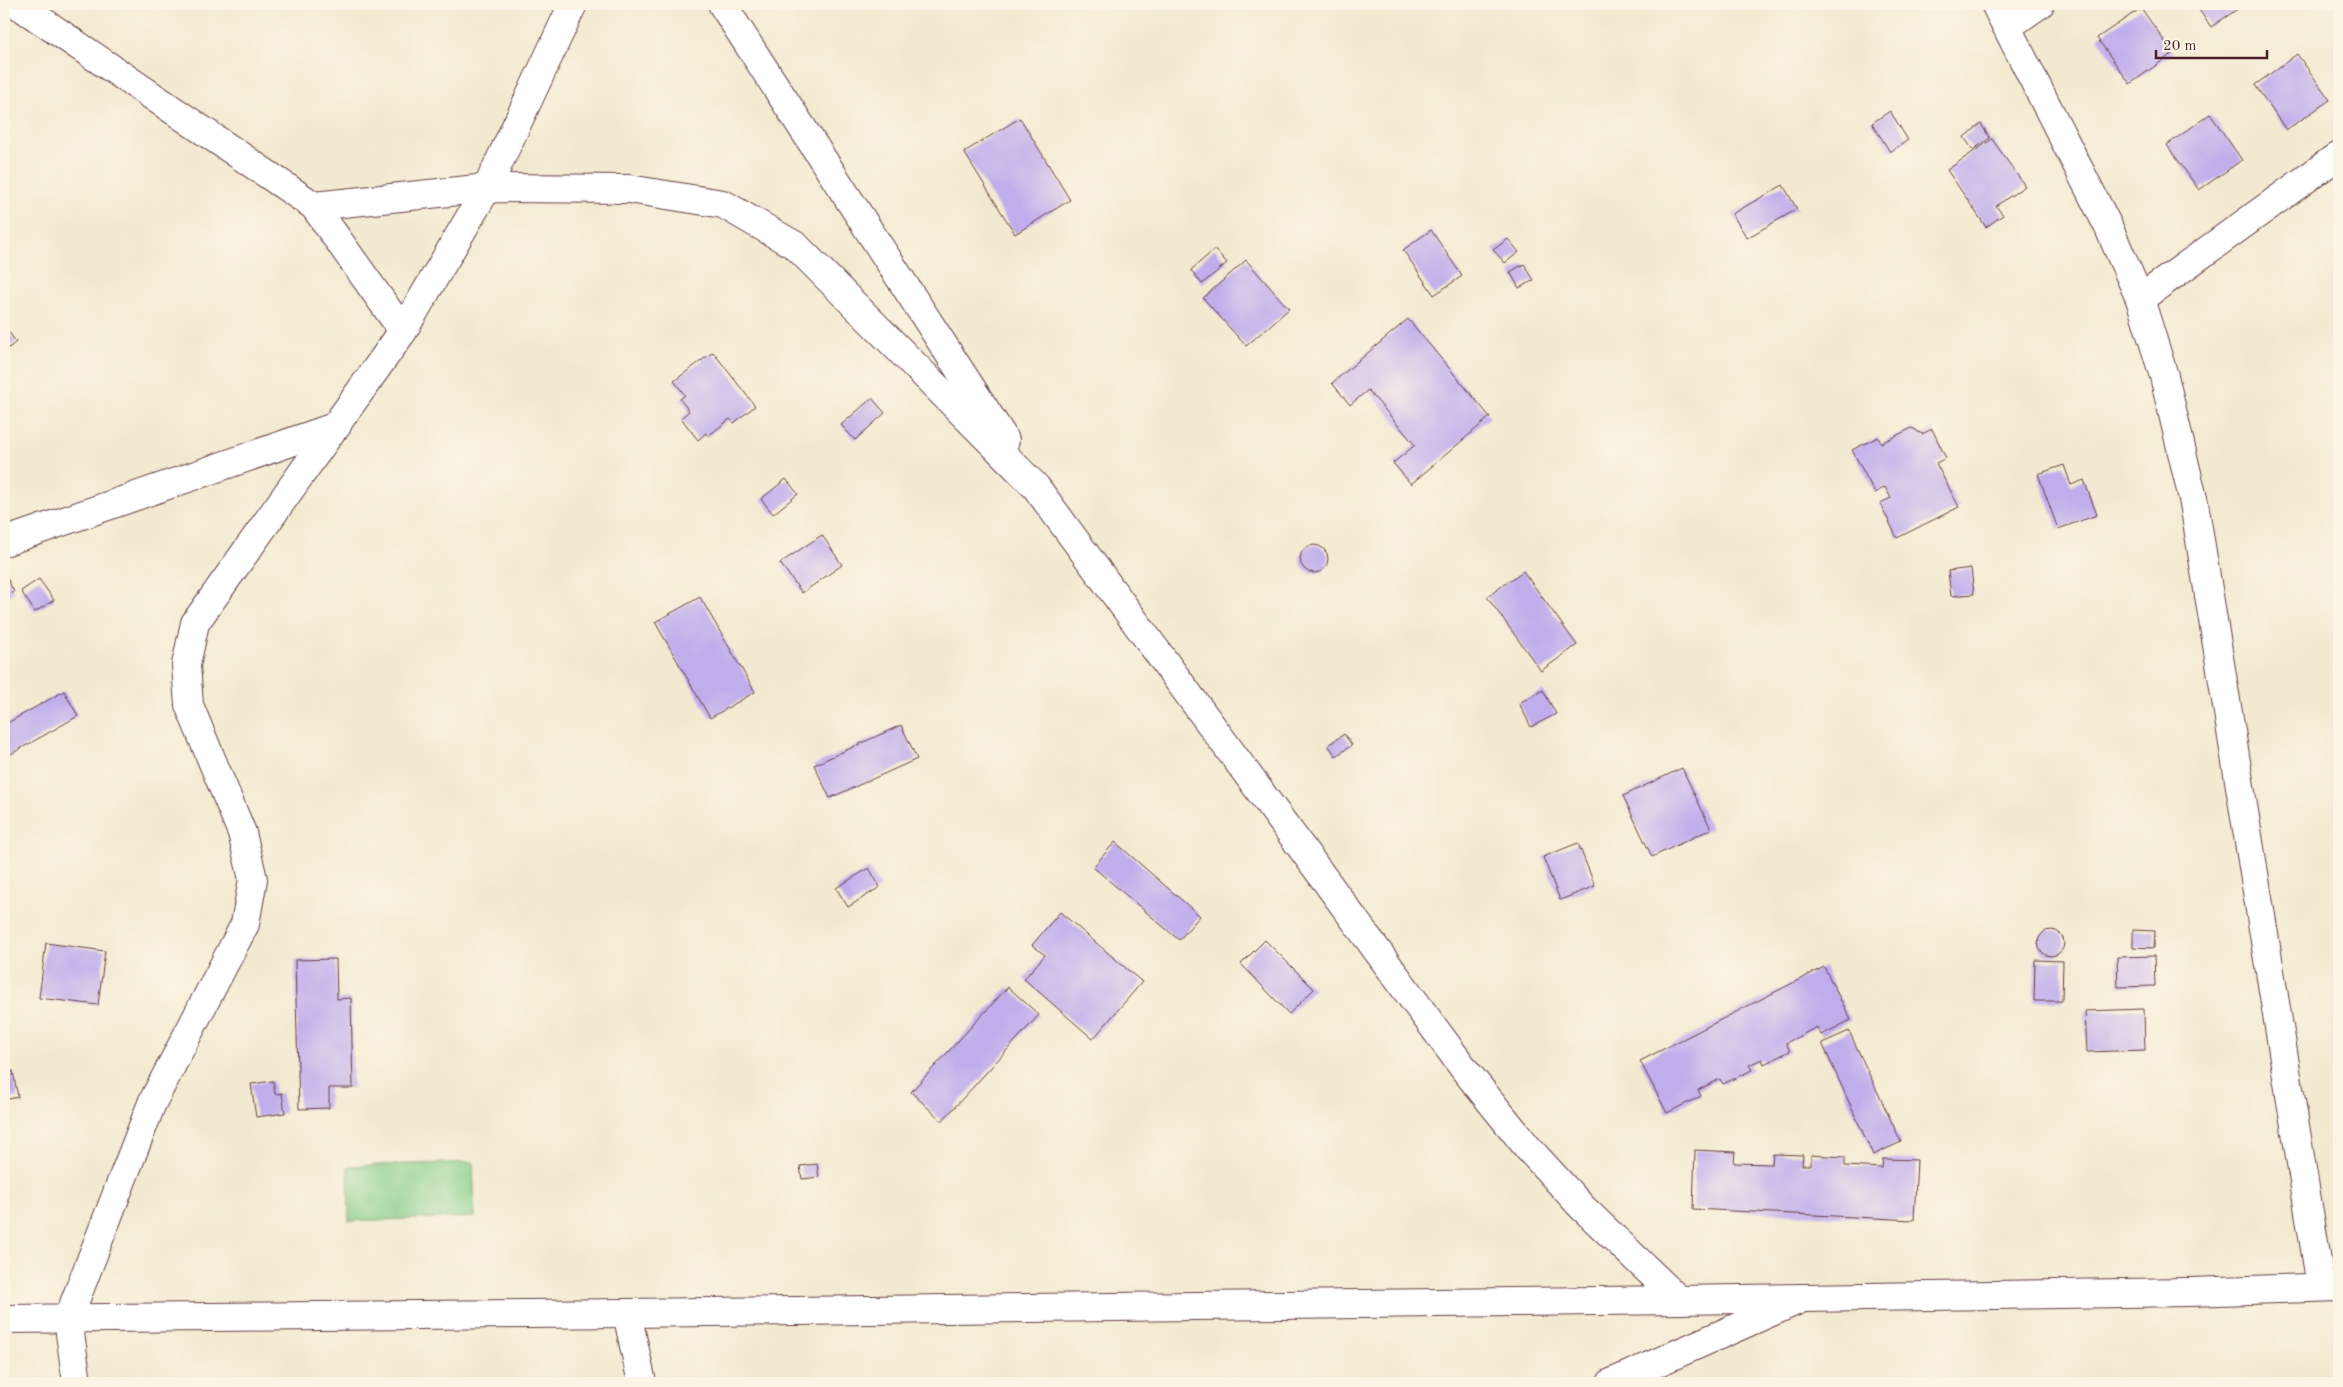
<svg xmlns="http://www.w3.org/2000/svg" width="2343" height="1387" font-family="'Old Standard TT',serif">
<rect width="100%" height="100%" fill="#fcf5e5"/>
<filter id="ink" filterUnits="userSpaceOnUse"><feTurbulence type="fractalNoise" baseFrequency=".02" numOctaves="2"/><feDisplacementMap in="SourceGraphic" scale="10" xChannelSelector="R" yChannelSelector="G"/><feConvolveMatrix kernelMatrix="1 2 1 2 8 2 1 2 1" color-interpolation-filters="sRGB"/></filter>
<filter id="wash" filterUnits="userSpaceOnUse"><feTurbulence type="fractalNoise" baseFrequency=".0096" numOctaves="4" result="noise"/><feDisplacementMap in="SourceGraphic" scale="20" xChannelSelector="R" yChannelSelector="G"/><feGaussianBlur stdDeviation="1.12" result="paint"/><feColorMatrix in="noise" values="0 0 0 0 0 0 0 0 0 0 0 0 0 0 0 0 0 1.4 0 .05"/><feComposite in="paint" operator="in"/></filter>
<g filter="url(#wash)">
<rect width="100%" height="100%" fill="#f2ead0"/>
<polygon fill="#83cd8a" stroke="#66765a" points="473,1162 475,1217 349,1221 348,1166"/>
<g id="blocks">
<g fill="#c0adec">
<polygon points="2195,4 2245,4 2211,27"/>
<polygon points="2141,8 2173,53 2130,84 2097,38"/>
<polygon points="2297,54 2330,100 2286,130 2255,85"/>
<polygon points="1890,111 1908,140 1890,152 1872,123"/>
<polygon points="2210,114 2242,160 2199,190 2167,145"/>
<polygon points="1020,118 1070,200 1015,234 964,152"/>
<polygon points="1981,124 1990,138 1973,150 1964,137"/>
<polygon points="1992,139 2025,186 1996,206 2003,215 1986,227 1947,170"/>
<polygon points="1783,185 1797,209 1747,238 1732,214"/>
<polygon points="1431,230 1462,276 1434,295 1403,250"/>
<polygon points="1508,239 1519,252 1505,263 1493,250"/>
<polygon points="1215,249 1227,263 1202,284 1191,270"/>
<polygon points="1246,260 1289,309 1246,346 1203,298"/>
<polygon points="1524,264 1534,280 1519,288 1510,272"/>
<polygon points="1408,319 1490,417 1411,484 1393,463 1415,445 1368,390 1350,405 1332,383"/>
<polygon points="4,325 16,342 4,352"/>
<polygon points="713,352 755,406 734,423 730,419 708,436 706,433 698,440 681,418 689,411 680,399 685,395 674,381"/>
<polygon points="872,398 885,413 855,440 841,425"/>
<polygon points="1912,428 1922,434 1932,429 1946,458 1936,463 1959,507 1897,538 1880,503 1891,498 1885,487 1875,493 1852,450 1878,437 1881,443"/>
<polygon points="2064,465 2071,485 2084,480 2097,515 2058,529 2038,474"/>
<polygon points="786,479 798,494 773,514 761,499"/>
<polygon points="822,535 842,565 802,593 780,563"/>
<circle cx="1314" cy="559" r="14"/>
<polygon points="1971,568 1974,594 1951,596 1948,571"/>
<polygon points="1523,571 1577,645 1541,671 1487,597"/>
<polygon points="4,572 14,592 4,597"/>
<polygon points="39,579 54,600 35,612 21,591"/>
<polygon points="700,597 755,692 710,718 655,622"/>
<polygon points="1543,690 1556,714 1531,727 1519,703"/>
<polygon points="64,691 78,716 4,758 4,725"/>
<polygon points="901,725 917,759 830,798 814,765"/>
<polygon points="1344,734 1352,745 1336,756 1328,745"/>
<polygon points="1682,768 1711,829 1652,857 1623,796"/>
<polygon points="1115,842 1200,916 1179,940 1093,867"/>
<polygon points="1578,843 1595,886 1560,900 1543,857"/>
<polygon points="869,868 880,887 848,907 836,888"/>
<polygon points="1060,912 1142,982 1093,1039 1024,979 1045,955 1032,945"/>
<polygon points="2133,930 2155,931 2154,948 2133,947"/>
<circle cx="2051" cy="943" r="13"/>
<polygon points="1265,940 1314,989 1289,1014 1241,964"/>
<polygon points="46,943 105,951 98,1005 39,998"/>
<polygon points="2154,956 2155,986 2118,987 2117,957"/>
<polygon points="336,959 337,999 351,998 353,1088 329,1088 329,1108 299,1109 295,960"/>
<polygon points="2035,960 2063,961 2062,1001 2034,1001"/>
<polygon points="1824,967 1851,1020 1821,1035 1817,1027 1786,1043 1790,1051 1764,1064 1762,1059 1749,1065 1752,1070 1723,1084 1720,1079 1698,1090 1701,1096 1667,1113 1640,1061"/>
<polygon points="1008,987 1039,1015 942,1121 911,1092"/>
<polygon points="2144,1009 2145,1050 2087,1052 2085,1011"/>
<polygon points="1849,1031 1901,1142 1873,1155 1822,1043"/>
<polygon points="13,1071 18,1097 4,1100 4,1073"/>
<polygon points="273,1081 275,1094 282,1093 285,1113 256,1117 251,1084"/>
<polygon points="1695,1150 1735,1152 1734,1163 1772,1164 1773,1154 1803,1155 1802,1165 1811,1165 1811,1155 1845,1157 1845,1166 1882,1168 1883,1159 1917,1160 1914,1220 1693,1209"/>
<polygon points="817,1164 819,1177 802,1179 800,1166"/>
</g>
</g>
</g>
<g filter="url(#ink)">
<use href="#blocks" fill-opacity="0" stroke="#633d44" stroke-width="1"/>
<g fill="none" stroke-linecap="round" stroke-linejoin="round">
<defs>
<g id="minor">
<polyline points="17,4 314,206 403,331"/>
<polyline points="722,4 1005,440"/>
<polyline points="1995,4 2108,226 2140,299 2164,376 2194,503 2321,1286"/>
<polyline points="2007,27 2040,4"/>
<polyline points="314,206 487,188 629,189 723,204 796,246 1036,487 1465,1070 1528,1148 1582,1207 1679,1300"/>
<polyline points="2140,299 2339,155"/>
<polyline points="4,542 337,426"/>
<polyline points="627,1313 642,1383"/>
<polyline points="68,1319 152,1103 245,924 253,879 242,833 189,705 186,665 195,623 403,331 487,188 573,4"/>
<polyline points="1611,1383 1803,1298"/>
</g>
<g id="major">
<polyline points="4,1319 627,1313 1679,1300 2189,1292 2339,1287"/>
<polyline points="68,1319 77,1383"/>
</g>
</defs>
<use href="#minor" stroke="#633d44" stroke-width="30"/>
<use href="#major" stroke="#633d44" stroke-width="30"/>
<use href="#minor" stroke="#fff" stroke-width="28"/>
<use href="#major" stroke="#fff" stroke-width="28"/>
</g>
</g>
<rect width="2343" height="1387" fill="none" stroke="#fcf5e5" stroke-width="20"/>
<path d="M2156 50v8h111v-8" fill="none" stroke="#4a1f2b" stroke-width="2.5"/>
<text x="2163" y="50" font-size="15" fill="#4a1f2b" stroke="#fcf5e5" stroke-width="4" paint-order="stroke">20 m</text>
</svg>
